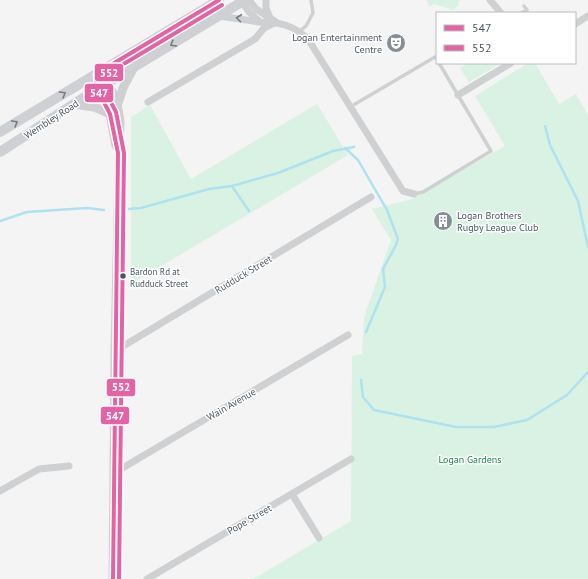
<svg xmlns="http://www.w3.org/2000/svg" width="588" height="579" font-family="'PT Sans',sans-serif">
<rect width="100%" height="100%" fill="#f4f4f4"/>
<g fill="#d9f2e3">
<polygon points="426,0 461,0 458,2 459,5 453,10 434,4 430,7"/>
<polygon points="468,63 501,63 469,82 460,68"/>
<polygon points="528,63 535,63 559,104 576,94 588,115 588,579 253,579 351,521 352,356 362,354 364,317 391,240 372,209 412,199 505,146 475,96"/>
<polygon points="317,104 348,155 131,284 131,117 150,105 191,179"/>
</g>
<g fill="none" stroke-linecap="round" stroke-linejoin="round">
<g stroke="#aee2f0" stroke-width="2.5">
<polyline points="545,126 550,145 578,201 588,247"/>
<polyline points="345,148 358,160 373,186 387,210 398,239 396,245 383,269 385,287 366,332"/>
<polyline points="232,186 249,211"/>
<polyline points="129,209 141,208 209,189 232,186 278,173 333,151 354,147"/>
<polyline points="0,221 27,212 87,208 104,210"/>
<polyline points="361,380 363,397 374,410 456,427 494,427 527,420 567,395 588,372"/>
</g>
<g stroke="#ced0d2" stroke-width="3.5">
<polyline points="521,13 527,10 524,6"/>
<polyline points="300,31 306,26 313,13 311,0"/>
<polyline points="350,107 435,57 437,59"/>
<polyline points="414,194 423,192 491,151 439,63"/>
</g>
<g stroke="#ced0d2" stroke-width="7">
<path d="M241,0L249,12L260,22C280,22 293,25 308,39L403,191L414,194"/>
<polyline points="249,0 256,9 276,22"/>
<polyline points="266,0 266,8 270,18"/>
<polyline points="490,0 501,13"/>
<polyline points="219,16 259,22"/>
<polyline points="575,24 588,16"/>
<polyline points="458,95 511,63"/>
<polyline points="148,102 255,39 264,28 274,23"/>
<polyline points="115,351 371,197"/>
<polyline points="114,473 348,335"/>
<polyline points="0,491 39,469 69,466"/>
<polyline points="292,494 319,538"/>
<polyline points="147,579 351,459"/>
</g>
<g stroke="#ced0d2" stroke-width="9">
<path d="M96,74C114,87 117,100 120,121L115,351L113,579"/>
<polyline points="96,74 97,89 110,114 116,146"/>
<polyline points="73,104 94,107 110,114"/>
<polyline points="117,106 123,88 134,67"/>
</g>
<g stroke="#ced0d4" stroke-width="10">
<polyline points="0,132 219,0"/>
<polyline points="0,152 91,93 245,0"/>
</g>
<defs>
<polyline id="bus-1" points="113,579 118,153 110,114 97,89 96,74 219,0"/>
<polyline id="bus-2" points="119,579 124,153 116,112 103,87 102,77 222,5"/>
</defs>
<use href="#bus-1" stroke="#fff" stroke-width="7"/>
<use href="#bus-2" stroke="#fff" stroke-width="7"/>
<use href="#bus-1" stroke="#e463a4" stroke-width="4"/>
<use href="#bus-2" stroke="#e463a4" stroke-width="4"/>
</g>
<defs><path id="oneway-chevron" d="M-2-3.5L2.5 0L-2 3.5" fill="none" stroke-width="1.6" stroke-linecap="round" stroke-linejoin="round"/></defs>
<use stroke="#727b83" href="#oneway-chevron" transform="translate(239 18) rotate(-173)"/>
<g stroke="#727b84">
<use href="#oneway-chevron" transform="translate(173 44) rotate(149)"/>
<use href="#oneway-chevron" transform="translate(63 94) rotate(-31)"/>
<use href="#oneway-chevron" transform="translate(15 123) rotate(-31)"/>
</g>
<defs>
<symbol id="theatre-disc" viewBox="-11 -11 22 22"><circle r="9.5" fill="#868d94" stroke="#fff"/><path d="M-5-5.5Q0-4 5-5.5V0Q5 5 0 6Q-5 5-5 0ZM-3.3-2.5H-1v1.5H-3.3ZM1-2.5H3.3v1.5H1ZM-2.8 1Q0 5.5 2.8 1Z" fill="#fff"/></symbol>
<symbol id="building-disc" viewBox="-11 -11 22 22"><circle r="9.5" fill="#868d94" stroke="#fff"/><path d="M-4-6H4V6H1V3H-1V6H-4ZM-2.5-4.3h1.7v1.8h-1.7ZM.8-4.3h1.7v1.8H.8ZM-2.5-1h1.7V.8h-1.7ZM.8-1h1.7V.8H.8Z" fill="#fff"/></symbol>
</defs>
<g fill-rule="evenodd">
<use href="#theatre-disc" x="385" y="32" width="22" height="22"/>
<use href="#building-disc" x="432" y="210" width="22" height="22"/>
</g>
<circle fill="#4a5661" stroke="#fff" stroke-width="1.5" cx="123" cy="276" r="3.5"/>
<g text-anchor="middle" stroke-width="3" stroke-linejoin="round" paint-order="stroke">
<g font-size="9" fill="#4a5661" stroke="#fff" text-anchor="start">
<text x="130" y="275">Bardon Rd at<tspan x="130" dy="12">Rudduck Street</tspan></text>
</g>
<g font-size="10" fill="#4a5661" stroke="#fff" text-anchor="end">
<text x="382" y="41">Logan Entertainment<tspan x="382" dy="12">Centre</tspan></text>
<text x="457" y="219" text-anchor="start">Logan Brothers<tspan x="457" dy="12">Rugby League Club</tspan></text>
</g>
<g font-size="10" fill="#4a5661" stroke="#fff">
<text transform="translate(51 119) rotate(-33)" y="4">Wembley Road</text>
<text transform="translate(243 274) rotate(-31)" y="4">Rudduck Street</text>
<text transform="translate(231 404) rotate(-30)" y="4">Wain Avenue</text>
<text transform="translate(249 519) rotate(-30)" y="4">Pope Street</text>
</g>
<g font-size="10" fill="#17864f" stroke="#fff">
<text x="470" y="463">Logan Gardens</text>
</g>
</g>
<g stroke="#fff" stroke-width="1.5">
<rect x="94" y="63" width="30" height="19" rx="4" fill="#e463a4"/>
<rect x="84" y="83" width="30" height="20" rx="4" fill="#e463a4"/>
<rect x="106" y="378" width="30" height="19" rx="4" fill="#e463a4"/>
<rect x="100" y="406" width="30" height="19" rx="4" fill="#e463a4"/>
</g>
<g font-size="11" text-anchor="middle" font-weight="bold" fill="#fff">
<text x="109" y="77">552</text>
<text x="99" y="97">547</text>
<text x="121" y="391">552</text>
<text x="115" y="420">547</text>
</g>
<rect x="436" y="12" width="140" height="52" fill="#ffffff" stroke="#b7bbc0"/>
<rect x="444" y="25" width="20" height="6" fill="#e463a4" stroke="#b7bbc0"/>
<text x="472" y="32" font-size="12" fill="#4a5661">547</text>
<rect x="444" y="45" width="20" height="6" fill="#e463a4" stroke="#b7bbc0"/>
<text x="472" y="52" font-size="12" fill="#4a5661">552</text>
</svg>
